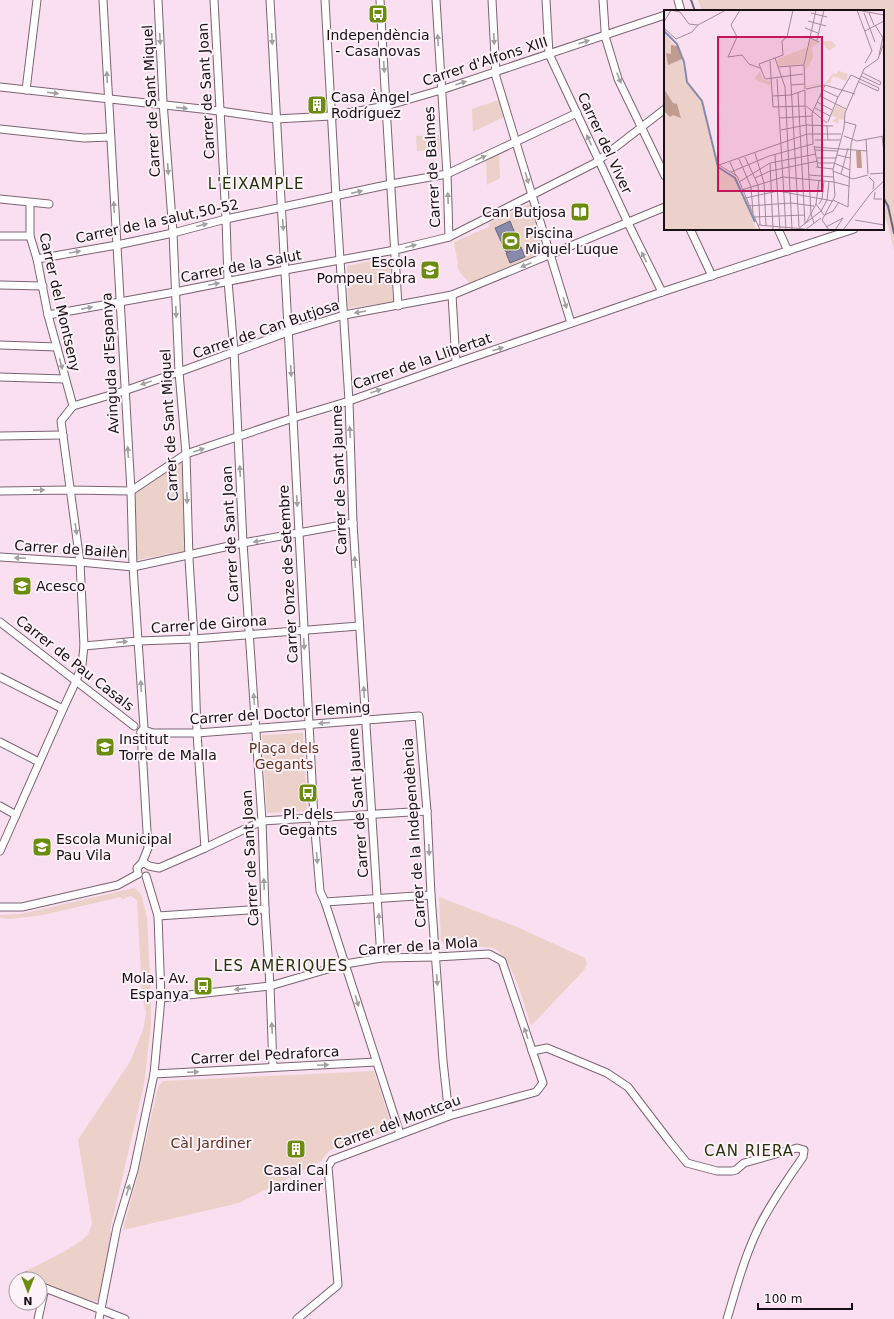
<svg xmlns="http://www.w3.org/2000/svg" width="894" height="1319" font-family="'DejaVu Sans',sans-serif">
<rect width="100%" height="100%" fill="#fadff0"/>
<g fill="#ebd1c9">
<polygon points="698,0 894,0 894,250 887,222 883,216 883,11 702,11"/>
<polygon points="499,100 504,117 473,132 472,109"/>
<polygon points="439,135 440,150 417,151 416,136"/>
<polygon points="499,154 500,178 487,185 486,160"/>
<polygon points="529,204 531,205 544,250 543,253 471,284 462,275 457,266 458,262 454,244 454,242 489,227 489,223"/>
<polygon points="390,257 393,302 348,308 347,266"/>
<polygon points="182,461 186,551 137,560 134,492"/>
<polygon points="303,733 307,811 267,813 262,735"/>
<path d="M134,888L141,894L147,917L151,1000V1024L144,1085L110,1230L113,1238L99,1300L96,1302L40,1283V1279H27L16,1276C32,1267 79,1247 88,1234C90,1231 91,1226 92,1223L78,1140L130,1062L143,1030L146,1013L142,995L137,900L131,896L122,899L121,897L43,915L10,919L0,918V915L21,914Z"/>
<path d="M439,897L517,927L585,958L587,964L584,970L531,1026C525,1008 512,954 493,948C486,946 457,948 447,948L441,940Z"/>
<polygon points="374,1071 390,1121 391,1126 387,1131 330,1150 320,1162 239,1203 123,1230 139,1170 158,1087 163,1081"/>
</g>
<g fill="#888aaa" stroke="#66657d">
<polygon points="510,221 520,246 506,252 495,228"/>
<polygon points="521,247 525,257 510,263 506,253"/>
</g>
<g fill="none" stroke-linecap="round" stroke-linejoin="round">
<g stroke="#66657d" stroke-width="2">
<polyline points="691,0 695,11"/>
<polyline points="883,197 888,206 894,233"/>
</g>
<defs>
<g id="street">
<polyline points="103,0 131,491 133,567 144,728 141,732"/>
<polyline points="158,0 163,102 173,233 179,372 186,454 189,559 194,639 197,733 205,848"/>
<polyline points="214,0 226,219 228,281 234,351 243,543 262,821 265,909 270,986 273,1067"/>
<polyline points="270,0 293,418 314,819 320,891 325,902 400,1134"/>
<polyline points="325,0 336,197 349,401 353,523 381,958"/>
<polyline points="380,0 386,106 398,306"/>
<polyline points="436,0 447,174 449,237"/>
<polyline points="492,0 496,77 571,323"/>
<polyline points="546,0 549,54 630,227 662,292"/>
<polyline points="603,0 605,30 605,36 618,79 665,176"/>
<polyline points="678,0 681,11"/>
<polyline points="0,87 220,111 276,119 331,116 386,106 441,90 665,15"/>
<polyline points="26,90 37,0"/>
<polyline points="0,129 84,138 110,137"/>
<polyline points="0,199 49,204"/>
<polyline points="30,203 30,236 37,259 48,315 73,406"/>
<polyline points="690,229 712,276"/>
<polyline points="778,229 788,251"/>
<polyline points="0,236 30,236"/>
<polyline points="37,259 117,245 173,233 226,219 391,184 447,174 577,113"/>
<polyline points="0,285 43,286"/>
<polyline points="452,295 456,363"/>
<polyline points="48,315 175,292 285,270 395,250 449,237 595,163 665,109"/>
<polyline points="0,345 57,347"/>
<polyline points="0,377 65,379"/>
<polyline points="0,436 63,435"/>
<polyline points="0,491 70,490 131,491 186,454 293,418 349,401 456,363 662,292 854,229"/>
<polyline points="0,557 80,562 133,567 243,543 353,523"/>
<polyline points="0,622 134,726"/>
<polyline points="84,646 138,641 194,639 359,626"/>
<polyline points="0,677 63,709"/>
<polyline points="144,730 153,733 197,733 419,716 427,811 431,895 443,1061 449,1116"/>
<polyline points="0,742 39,762"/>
<polyline points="0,806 16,815"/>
<polyline points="0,851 63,709 76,681 82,665 84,646 80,562 61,421 73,406 124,391 179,372 288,332 344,315 452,295 665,207"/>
<polyline points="142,863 146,864 149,866 159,868 205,848 262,821 427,811"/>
<polyline points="138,874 137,868 142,863 148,848 141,732"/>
<polyline points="325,902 431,895"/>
<polyline points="0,907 22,907 118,885 138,874"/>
<polyline points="158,916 265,909"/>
<polyline points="161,998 270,986 345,964 381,958 436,957 489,954 502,961 543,1083 536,1092 449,1116 332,1160 328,1167 338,1285 297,1319"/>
<path d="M532,1051L547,1048L607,1073L628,1087L670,1142L687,1163L717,1171H732L736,1170L744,1163L797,1148L804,1150L803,1157C787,1180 770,1204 758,1229C744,1258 736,1289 727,1319"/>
<polyline points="154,1074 376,1062"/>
<polyline points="26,1276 31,1279"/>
<polyline points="40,1285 45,1288 125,1319"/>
<polyline points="38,1319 45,1288"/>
<polyline points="99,1319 117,1227 134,1170 154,1074 161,998 158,916 146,876"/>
</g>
</defs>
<use href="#street" stroke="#7b6472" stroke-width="9"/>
<use href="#street" stroke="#fff" stroke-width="7"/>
</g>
<defs><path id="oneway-solid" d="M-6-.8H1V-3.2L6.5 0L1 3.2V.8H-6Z"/></defs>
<g fill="#a39fa1">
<use href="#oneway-solid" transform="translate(160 39) rotate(87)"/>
<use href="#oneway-solid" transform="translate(272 39) rotate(87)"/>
<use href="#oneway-solid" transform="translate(494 39) rotate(87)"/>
<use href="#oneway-solid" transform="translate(438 40) rotate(-93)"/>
<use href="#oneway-solid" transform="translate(584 42) rotate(-18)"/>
<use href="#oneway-solid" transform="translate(384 67) rotate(87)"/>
<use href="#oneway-solid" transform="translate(107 77) rotate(-93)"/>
<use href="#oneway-solid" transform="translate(619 78) rotate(68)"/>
<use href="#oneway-solid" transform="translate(461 83) rotate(-18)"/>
<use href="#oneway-solid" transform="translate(53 93) rotate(7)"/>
<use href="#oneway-solid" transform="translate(182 108) rotate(6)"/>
<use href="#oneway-solid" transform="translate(589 140) rotate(-115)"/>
<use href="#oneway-solid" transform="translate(481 158) rotate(-25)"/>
<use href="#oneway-solid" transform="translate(168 169) rotate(86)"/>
<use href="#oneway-solid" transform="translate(527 178) rotate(73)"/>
<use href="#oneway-solid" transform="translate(357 192) rotate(-13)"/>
<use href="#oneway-solid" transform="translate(448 198) rotate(-92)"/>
<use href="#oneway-solid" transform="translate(114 207) rotate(-93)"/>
<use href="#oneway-solid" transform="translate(202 225) rotate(-14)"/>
<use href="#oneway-solid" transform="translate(283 225) rotate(87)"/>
<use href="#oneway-solid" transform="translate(411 246) rotate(-14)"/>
<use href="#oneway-solid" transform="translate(75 252) rotate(-10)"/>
<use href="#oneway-solid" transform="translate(644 257) rotate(-116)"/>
<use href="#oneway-solid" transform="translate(526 265) rotate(158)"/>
<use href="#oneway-solid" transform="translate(214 284) rotate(-12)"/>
<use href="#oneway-solid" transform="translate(565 303) rotate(73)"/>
<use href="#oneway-solid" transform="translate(87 308) rotate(-11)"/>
<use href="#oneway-solid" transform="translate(176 312) rotate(87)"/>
<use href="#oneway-solid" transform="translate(360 312) rotate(170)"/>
<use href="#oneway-solid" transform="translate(498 349) rotate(-18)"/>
<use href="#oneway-solid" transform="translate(61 364) rotate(75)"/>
<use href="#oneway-solid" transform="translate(291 371) rotate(87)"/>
<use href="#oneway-solid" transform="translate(146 383) rotate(161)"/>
<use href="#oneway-solid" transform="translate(376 391) rotate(-20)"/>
<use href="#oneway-solid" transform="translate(350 432) rotate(-92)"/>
<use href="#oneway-solid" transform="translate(199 450) rotate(-19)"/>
<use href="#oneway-solid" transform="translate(128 452) rotate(-94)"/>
<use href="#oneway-solid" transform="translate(240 471) rotate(-93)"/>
<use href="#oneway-solid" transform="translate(39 490) rotate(-1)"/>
<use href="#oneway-solid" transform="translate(187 498) rotate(88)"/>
<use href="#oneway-solid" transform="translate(297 501) rotate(87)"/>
<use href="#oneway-solid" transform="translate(76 529) rotate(82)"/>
<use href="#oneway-solid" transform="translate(259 541) rotate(170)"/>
<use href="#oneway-solid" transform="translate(20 558) rotate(-177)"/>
<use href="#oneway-solid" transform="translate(355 562) rotate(-94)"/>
<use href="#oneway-solid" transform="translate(122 642) rotate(-5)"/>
<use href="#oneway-solid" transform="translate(304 644) rotate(87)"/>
<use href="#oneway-solid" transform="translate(141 686) rotate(-93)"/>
<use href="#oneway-solid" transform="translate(364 692) rotate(-94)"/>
<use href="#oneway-solid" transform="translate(254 699) rotate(-94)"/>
<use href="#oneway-solid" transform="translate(324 723) rotate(176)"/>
<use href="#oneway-solid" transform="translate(429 850) rotate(88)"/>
<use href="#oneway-solid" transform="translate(317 858) rotate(85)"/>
<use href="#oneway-solid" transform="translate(264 884) rotate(-92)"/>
<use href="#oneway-solid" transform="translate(379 919) rotate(-93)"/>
<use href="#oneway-solid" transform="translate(437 980) rotate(86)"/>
<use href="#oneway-solid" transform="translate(240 989) rotate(174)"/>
<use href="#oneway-solid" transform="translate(357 1001) rotate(73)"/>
<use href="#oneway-solid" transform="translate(272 1028) rotate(-93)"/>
<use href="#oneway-solid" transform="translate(526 1033) rotate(-109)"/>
<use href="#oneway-solid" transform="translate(323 1065) rotate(-3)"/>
<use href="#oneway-solid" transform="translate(193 1072) rotate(-3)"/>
<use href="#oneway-solid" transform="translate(128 1190) rotate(-74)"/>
</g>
<defs>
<symbol id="bus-square" viewBox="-11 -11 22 22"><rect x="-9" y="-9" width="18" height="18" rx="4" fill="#6c8c0f" stroke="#fcf2f8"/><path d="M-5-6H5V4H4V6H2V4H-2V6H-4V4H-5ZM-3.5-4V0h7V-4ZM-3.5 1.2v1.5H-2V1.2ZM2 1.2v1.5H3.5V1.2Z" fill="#fff"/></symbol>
<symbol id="building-square" viewBox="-11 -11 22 22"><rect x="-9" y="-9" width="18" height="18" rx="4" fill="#6c8c0f" stroke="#fcf2f8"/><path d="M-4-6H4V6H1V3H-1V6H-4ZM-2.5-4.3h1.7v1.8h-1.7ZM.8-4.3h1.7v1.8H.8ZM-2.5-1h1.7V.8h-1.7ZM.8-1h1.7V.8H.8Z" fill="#fff"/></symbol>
<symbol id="library-square" viewBox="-11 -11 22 22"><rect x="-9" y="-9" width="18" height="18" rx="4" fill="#6c8c0f" stroke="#fcf2f8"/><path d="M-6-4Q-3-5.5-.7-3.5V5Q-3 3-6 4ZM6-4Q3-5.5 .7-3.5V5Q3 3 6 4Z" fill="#fff"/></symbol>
<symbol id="stadium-square" viewBox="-11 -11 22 22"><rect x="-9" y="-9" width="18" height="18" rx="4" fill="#6c8c0f" stroke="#fcf2f8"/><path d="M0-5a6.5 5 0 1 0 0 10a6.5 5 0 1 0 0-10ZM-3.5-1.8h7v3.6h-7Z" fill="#fff"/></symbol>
<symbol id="school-square" viewBox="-11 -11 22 22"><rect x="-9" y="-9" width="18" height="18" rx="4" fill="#6c8c0f" stroke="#fcf2f8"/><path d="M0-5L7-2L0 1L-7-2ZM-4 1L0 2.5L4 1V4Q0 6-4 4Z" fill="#fff"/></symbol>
</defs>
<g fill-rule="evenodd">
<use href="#bus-square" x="367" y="3" width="22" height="22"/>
<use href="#building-square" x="306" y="94" width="22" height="22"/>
<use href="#library-square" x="569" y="201" width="22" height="22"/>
<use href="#stadium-square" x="500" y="230" width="22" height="22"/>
<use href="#school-square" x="419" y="259" width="22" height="22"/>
<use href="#school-square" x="11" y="575" width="22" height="22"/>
<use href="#school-square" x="94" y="736" width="22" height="22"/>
<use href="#bus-square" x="297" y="782" width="22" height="22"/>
<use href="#school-square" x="31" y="836" width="22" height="22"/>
<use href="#bus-square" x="192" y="975" width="22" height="22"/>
<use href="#building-square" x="285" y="1138" width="22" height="22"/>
</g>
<g text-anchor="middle" stroke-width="4" stroke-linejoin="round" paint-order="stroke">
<g font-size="14" fill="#181015" stroke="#fcf2f8" text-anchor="start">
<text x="378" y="40" text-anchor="middle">Independència<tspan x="378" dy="16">- Casanovas</tspan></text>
<text x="331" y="102">Casa Àngel<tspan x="331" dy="16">Rodríguez</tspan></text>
<text x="566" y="217" text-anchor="end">Can Butjosa</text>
<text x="525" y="238">Piscina<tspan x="525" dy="16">Miquel Luque</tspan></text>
<text x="416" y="267" text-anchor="end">Escola<tspan x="416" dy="16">Pompeu Fabra</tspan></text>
<text x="36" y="591">Acesco</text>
<text x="119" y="744">Institut<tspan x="119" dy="16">Torre de Malla</tspan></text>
<text x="308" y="819" text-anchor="middle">Pl. dels<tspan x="308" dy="16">Gegants</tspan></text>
<text x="56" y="844">Escola Municipal<tspan x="56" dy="16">Pau Vila</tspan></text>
<text x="189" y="983" text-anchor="end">Mola - Av.<tspan x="189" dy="16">Espanya</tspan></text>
<text x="296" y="1175" text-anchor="middle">Casal Cal<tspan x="296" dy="16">Jardiner</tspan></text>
</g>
<g font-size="14" fill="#181015" stroke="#fcf2f8">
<text transform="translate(485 61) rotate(-18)" y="5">Carrer d'Alfons XIII</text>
<text transform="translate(206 91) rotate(-93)" y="5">Carrer de Sant Joan</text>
<text transform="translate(151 101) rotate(-93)" y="5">Carrer de Sant Miquel</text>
<text transform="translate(605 143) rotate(65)" y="5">Carrer del Viver</text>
<text transform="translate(432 167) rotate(-93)" y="5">Carrer de Balmes</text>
<text transform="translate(157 221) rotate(-12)" y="5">Carrer de la salut,50-52</text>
<text transform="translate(241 266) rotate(-11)" y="5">Carrer de la Salut</text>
<text transform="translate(60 302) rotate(77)" y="5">Carrer del Montseny</text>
<text transform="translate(266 329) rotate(-19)" y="5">Carrer de Can Butjosa</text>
<text transform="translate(422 361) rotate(-19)" y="5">Carrer de la Llibertat</text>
<text transform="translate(110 363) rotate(-93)" y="5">Avinguda d'Espanya</text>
<text transform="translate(169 425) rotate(-93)" y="5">Carrer de Sant Miquel</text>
<text transform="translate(339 480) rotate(-92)" y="5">Carrer de Sant Jaume</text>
<text transform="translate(230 534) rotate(-93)" y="5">Carrer de Sant Joan</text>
<text transform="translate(71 549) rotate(4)" y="5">Carrer de Bailèn</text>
<text transform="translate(288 574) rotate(-93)" y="5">Carrer Onze de Setembre</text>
<text transform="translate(209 624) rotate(-4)" y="5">Carrer de Girona</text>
<text transform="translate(75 663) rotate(38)" y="5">Carrer de Pau Casals</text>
<text transform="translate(280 713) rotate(-4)" y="5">Carrer del Doctor Fleming</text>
<text transform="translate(358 803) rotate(-94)" y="5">Carrer de Sant Jaume</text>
<text transform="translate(414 833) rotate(-94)" y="5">Carrer de la Independència</text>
<text transform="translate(250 858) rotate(-93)" y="5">Carrer de Sant Joan</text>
<text transform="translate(418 946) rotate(-4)" y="5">Carrer de la Mola</text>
<text transform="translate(265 1055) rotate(-3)" y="5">Carrer del Pedraforca</text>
<text transform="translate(397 1122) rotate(-20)" y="5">Carrer del Montcau</text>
</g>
<g font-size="14" fill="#633121" stroke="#fcf2f8">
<text x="284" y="753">Plaça dels<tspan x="284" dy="16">Gegants</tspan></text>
<text x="211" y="1148">Càl Jardiner</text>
</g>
<g font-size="15" letter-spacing="1" fill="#26320d" stroke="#fcf2f8">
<text x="256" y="189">L'EIXAMPLE</text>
<text x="281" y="971">LES AMÈRIQUES</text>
<text x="749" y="1156">CAN RIERA</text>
</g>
</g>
<g transform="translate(664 10)">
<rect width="220" height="220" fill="#fadff0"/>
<path d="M0,23L16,42L22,72L37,90L52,152L58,159L72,167L92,220H0ZM146,29L156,32L148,37L149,48L141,61L142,76H143L154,74H161L169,63L172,64L175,61L184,64L182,71L169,66L166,73L142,77L141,58ZM157,31H168L172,36L165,41ZM144,37L140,54L114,56L113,49ZM96,61L99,70L106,71L107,76L90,69ZM172,95L181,100L180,110L175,109L174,114L168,111L173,108L167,105Z" fill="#ebd1c9"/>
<path d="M7,35L14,36L18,49L4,55L2,43L7,44ZM0,79L9,93L13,94L17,108L9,105L6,107L0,101ZM192,141H197L198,158H193Z" fill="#c09b90"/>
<path fill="none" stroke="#888aaa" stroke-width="2" d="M0,21L13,34L20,52L23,72L38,91L54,157L71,168L91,212"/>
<path fill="none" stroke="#a08c98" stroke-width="1" d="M6,0L16,2L25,14L34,15L62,0M76,0L67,15L73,27L64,47L78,45L85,54L96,58M129,0L123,27L118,31L119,45L95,54L101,69L139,64M193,0L208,41L201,53M193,0L220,5M147,3L163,7M200,3L211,32M205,3L210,15M144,11L162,16M0,12L7,0M211,15L219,28M0,18L12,29L28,22L34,15M141,18L154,23M201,21L220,11M142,26L155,32M153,30L160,0M215,45L220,23M111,48L121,77L128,220M106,51L109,97L141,96M126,56L135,217M114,57L140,55M199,63L217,72L216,75M197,66L216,75M113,69L122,220M195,72L214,81M127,75L140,74M141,79L140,55L152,0M142,79L161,75L191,84M141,80V95M159,80L174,87M134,82L141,214M108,86L127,85L141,80M156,86L182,99M153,92L168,100M141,95L147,204L150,213M142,96L163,113M151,98L166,106M116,108L148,106M164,112L174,87L187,65L215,78L214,81M163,116L164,130M117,120L142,115L169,116M180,126L193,131L220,126M218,126L220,142M202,129L204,164M151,130H176M150,136L154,157M150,137L203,141M151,140L174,141M91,143L100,173L102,216M111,145L116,220M173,145L186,148M81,147L94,175L96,215M153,148H173M75,149L87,177L89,203M66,152L72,166M106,153L109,220M154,153H170L186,160M55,155L143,124H177M55,155L73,166L96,220M152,157L169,159M169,161L189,169L204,165M67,162L105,146L149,134L148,103L161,75M177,164L184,138M206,164L220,163M145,165L169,167M205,167L210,172L209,179M91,168L106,161L154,151M75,172L106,153L152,144M170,172L185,176M78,180L119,167L170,172M211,182L210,189H218M81,188L114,181L169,191M169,190L184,197L187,134L192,115L181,112M152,194L155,170M155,194L158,189L160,171M84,196L127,193L150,196M161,205L169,201L175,192M90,207L141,205M191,210L220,215M142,213L152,194L160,205M94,215L141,219M162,217L179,208M134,219L157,201L163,190L165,172M141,220L157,208M165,220L158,210L171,186L169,159L180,118L181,103L200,59L214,49L220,33M171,220L179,208M179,220L207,183L220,171"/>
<path fill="#c2185b" fill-opacity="0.15" stroke="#c2185b" stroke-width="2" d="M54,27H158V181H54Z"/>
<rect width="220" height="220" fill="none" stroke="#181015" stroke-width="2"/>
</g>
<g transform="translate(28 1291) rotate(180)"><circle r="19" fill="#fcf2f8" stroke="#a1989d"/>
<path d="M0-3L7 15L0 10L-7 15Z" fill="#6c8c0f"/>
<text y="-6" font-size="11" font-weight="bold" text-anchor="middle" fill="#181015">N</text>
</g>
<path d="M758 1303v6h94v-6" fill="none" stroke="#181015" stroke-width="2"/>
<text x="764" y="1303" font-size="12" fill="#181015" stroke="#fcf2f8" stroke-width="3" paint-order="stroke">100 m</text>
</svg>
